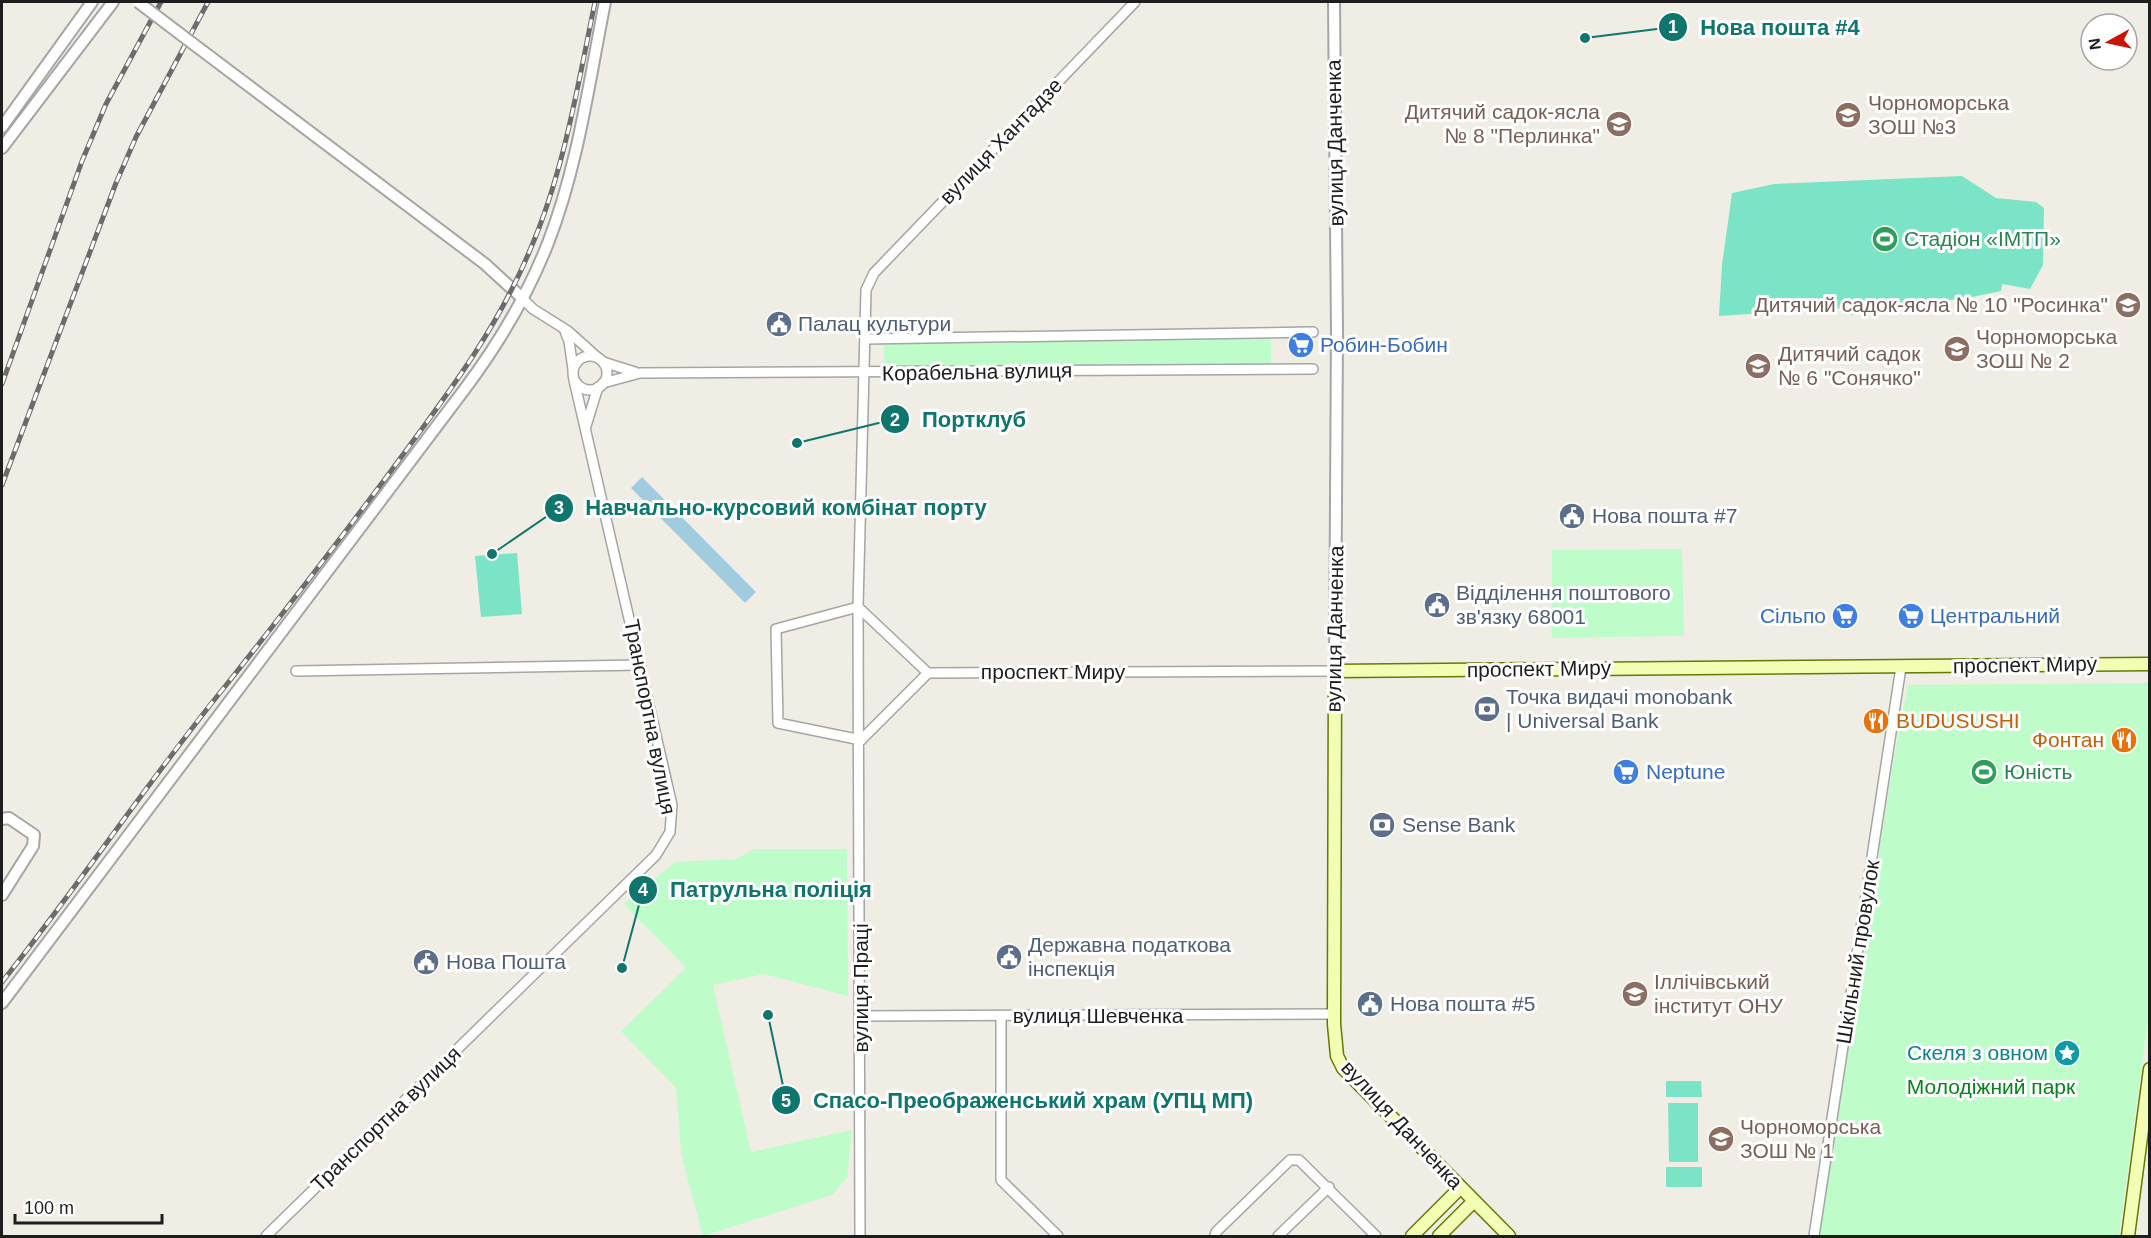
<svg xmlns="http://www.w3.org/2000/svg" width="2151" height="1238" font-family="Helvetica,sans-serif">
<rect width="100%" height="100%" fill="#f0ede4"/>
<g fill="#befdc9">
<polygon points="1271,337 1271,365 884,369 884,342"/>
<polygon points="1682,549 1684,636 1552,638 1552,550"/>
<polygon points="2149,683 2150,1005 2119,1236 1819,1236 1894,757 1908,685"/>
<polygon points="754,849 847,849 848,996 764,974 713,985 751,1152 852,1130 847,1178 832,1195 703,1236 681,1154 676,1088 621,1031 686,968 624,904 675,862 736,859"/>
</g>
<g fill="#7ce4c6">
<polygon points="1962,176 1996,198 2036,202 2044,208 2043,265 2030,289 2002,284 2001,291 1963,299 1877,305 1877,314 1844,315 1843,308 1719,316 1722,265 1732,193 1774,184"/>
<polygon points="517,553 522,614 481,617 475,556"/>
<polygon points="1666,1081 1701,1081 1702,1097 1666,1097"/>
<polygon points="1668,1103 1698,1103 1698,1162 1669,1162"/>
<rect x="1666" y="1167" width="36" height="20"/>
</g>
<polygon fill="#a1cce0" points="642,477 756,592 745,603 631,488"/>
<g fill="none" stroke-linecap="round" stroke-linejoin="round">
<defs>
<g id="minor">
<polyline points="521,297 533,309 568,331 598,358"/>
<polyline points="565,331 569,341 573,369"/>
<polyline points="865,339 1313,332"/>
<circle cx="590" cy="373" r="17"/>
<polyline points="603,362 635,372"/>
<polyline points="603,383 640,373 1313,369"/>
<polyline points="586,426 598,387"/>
<polyline points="858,607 776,629 778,723 861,740"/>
<polyline points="858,607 928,673"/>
<polyline points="296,671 641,665"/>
<polyline points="928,673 1335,671"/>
<polyline points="861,740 928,673"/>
<polyline points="861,1016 1334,1014"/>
<polyline points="1001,1017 1001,1180 1058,1236"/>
<polyline points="266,1236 656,855 670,832 672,805 574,380"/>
<polyline points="860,1236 858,607 866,290 874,273 1135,2"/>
<polyline points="1215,1236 1216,1232 1290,1160 1299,1160 1376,1236"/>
<polyline points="1278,1236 1329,1187"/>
<polyline points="1814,1236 1901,667"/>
</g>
<g id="tertiary">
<polyline points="1334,2 1337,332 1335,671"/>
<polyline points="192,43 485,264 521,297"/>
<polyline points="2,127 92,2"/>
<polyline points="2,148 113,2"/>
<polyline points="2,819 9,818 34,835 33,846 2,895"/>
<path d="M2,1003L464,390C497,346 528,294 548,243C578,166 589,82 605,2"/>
</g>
<g id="secondary">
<polyline points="1412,1236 1460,1188"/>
<polyline points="1439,1236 1474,1201"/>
<polyline points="1509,1236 1343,1068 1337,1056 1334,1024 1335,671 2150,664"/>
<polyline points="2128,1236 2150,1069"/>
</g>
</defs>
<use href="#minor" stroke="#a5a5a5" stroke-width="12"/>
<use href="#tertiary" stroke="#a5a5a5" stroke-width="14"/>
<use href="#secondary" stroke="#627b00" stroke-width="15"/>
<use href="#minor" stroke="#fff" stroke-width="9"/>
<use href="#tertiary" stroke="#fff" stroke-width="10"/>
<use href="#secondary" stroke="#f3feb4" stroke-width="12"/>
<defs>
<g id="rail">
<polyline points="2,384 82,161 106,104 161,2"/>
<polyline points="2,485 116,183 136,137 208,2"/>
<path d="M2,982C79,885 148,781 227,684C283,614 337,543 391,471C443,400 496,332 530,250C564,172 578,84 595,2"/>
</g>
</defs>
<use href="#rail" stroke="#6c6c6c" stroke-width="5"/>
<use href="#rail" stroke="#fff" stroke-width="3" stroke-dasharray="9" stroke-linecap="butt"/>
<defs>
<polyline id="tertiary-bridge" points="138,2 192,43"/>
</defs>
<use href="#tertiary-bridge" stroke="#a5a5a5" stroke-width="14" stroke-linecap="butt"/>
<use href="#tertiary-bridge" stroke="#fff" stroke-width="10"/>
</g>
<defs>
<symbol id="school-disc" viewBox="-11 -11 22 22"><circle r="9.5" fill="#8d6e63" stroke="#fff"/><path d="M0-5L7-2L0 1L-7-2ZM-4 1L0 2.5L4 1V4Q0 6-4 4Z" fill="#fff"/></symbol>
<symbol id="stadium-disc" viewBox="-11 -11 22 22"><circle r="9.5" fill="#2e9e5b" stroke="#fff"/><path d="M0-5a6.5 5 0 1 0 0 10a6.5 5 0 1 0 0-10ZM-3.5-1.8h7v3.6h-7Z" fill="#fff"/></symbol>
<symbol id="civic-disc" viewBox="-11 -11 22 22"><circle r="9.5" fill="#5c6f8a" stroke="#fff"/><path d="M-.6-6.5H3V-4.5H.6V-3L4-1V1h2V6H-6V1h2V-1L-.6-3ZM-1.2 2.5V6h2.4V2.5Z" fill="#fff"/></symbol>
<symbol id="supermarket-disc" viewBox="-11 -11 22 22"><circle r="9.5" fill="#3f7fe0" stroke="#fff"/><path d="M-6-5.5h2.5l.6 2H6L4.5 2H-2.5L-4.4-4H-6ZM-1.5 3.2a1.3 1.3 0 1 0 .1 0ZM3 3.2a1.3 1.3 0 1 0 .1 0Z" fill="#fff"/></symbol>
<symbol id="bank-disc" viewBox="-11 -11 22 22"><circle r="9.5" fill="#5c6f8a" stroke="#fff"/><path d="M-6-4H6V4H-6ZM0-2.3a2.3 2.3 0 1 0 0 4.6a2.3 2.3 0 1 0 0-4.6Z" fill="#fff"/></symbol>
<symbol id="restaurant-disc" viewBox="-11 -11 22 22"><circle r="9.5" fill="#e8710a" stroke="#fff"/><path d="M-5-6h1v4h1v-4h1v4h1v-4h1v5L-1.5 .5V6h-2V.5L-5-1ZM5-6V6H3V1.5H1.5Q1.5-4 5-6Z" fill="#fff"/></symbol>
<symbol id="university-disc" viewBox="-11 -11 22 22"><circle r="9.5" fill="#8d6e63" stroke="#fff"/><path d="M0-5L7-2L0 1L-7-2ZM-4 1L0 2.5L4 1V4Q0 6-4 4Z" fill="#fff"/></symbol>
<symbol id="sight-disc" viewBox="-11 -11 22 22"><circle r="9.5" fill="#0f9aa8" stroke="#fff"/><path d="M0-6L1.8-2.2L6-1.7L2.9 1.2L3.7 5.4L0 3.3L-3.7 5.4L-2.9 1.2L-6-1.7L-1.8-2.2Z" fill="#fff"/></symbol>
</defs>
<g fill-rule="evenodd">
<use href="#school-disc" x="1833" y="100" width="30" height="30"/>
<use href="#school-disc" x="1604" y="109" width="30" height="30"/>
<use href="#stadium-disc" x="1870" y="224" width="30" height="30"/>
<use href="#school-disc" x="2113" y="290" width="30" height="30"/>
<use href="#civic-disc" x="764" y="309" width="30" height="30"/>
<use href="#supermarket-disc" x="1286" y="330" width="30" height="30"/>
<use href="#school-disc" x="1942" y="334" width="30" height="30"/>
<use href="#school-disc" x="1743" y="351" width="30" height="30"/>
<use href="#civic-disc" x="1557" y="501" width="30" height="30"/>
<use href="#civic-disc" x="1422" y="590" width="30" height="30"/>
<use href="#supermarket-disc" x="1830" y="601" width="30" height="30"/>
<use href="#supermarket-disc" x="1896" y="601" width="30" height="30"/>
<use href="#bank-disc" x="1472" y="694" width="30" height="30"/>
<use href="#restaurant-disc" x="1861" y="706" width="30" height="30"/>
<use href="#restaurant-disc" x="2109" y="725" width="30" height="30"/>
<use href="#supermarket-disc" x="1611" y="757" width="30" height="30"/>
<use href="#stadium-disc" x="1969" y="757" width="30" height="30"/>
<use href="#bank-disc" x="1367" y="810" width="30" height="30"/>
<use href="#civic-disc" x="994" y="942" width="30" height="30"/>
<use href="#civic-disc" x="411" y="947" width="30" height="30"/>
<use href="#university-disc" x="1620" y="979" width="30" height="30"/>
<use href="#civic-disc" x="1355" y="989" width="30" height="30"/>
<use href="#sight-disc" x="2052" y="1038" width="30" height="30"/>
<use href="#school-disc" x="1706" y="1124" width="30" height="30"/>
</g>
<g text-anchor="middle" stroke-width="6" stroke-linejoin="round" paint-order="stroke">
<g font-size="21" fill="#785e54" stroke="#fff" text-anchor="start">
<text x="1868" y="110">Чорноморська<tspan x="1868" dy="24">ЗОШ №3</tspan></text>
<text x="1600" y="119" text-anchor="end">Дитячий садок-ясла<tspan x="1600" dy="24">№ 8 "Перлинка"</tspan></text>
<text x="2108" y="312" text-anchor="end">Дитячий садок-ясла № 10 "Росинка"</text>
<text x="1976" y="344">Чорноморська<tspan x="1976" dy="24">ЗОШ № 2</tspan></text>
<text x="1778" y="361">Дитячий садок<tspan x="1778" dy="24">№ 6 "Сонячко"</tspan></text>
<text x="1654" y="989">Іллічівський<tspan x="1654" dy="24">інститут ОНУ</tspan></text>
<text x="1740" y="1134">Чорноморська<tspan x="1740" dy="24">ЗОШ № 1</tspan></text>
</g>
<g font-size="21" fill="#1e1e1e" stroke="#fff">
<text transform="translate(1001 141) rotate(-46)" y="7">вулиця Хантадзе</text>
<text transform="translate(1335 143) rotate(-91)" y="7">вулиця Данченка</text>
<text transform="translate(977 372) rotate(-1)" y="7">Корабельна вулиця</text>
<text transform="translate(1335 629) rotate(-89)" y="7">вулиця Данченка</text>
<text transform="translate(2025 665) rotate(-1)" y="7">проспект Миру</text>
<text transform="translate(1539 669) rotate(-1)" y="7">проспект Миру</text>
<text x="1053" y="679">проспект Миру</text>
<text transform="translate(650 717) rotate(79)" y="7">Транспортна вулиця</text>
<text transform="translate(1858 952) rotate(-81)" y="7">Шкільний провулок</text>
<text transform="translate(861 988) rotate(-90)" y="7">вулиця Праці</text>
<text x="1098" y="1023">вулиця Шевченка</text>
<text transform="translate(386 1119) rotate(-44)" y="7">Транспортна вулиця</text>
<text transform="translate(1402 1125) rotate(47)" y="7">вулиця Данченка</text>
</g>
<g font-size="21" fill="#27864d" stroke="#fff" text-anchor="start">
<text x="1904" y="246">Стадіон «ІМТП»</text>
<text x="2004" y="779">Юність</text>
</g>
<g font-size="21" fill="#4e5e75" stroke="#fff" text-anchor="start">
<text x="798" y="331">Палац культури</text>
<text x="1592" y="523">Нова пошта #7</text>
<text x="1456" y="600">Відділення поштового<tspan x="1456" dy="24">зв'язку 68001</tspan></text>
<text x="1506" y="704">Точка видачі monobank<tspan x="1506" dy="24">| Universal Bank</tspan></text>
<text x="1402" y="832">Sense Bank</text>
<text x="1028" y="952">Державна податкова<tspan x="1028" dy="24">інспекція</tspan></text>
<text x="446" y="969">Нова Пошта</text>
<text x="1390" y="1011">Нова пошта #5</text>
</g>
<g font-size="21" fill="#366cbe" stroke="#fff" text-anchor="start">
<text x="1320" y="352">Робин-Бобин</text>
<text x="1826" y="623" text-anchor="end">Сільпо</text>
<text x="1930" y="623">Центральний</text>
<text x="1646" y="779">Neptune</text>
</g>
<g font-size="21" fill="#c56008" stroke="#fff" text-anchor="start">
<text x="1896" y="728">BUDUSUSHI</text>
<text x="2104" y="747" text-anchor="end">Фонтан</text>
</g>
<g font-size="21" fill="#0d838f" stroke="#fff" text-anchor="end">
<text x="2048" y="1060">Скеля з овном</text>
</g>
<g font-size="21" fill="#04841b" stroke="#fff">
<text x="1991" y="1094">Молодіжний парк</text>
</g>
</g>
<path fill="none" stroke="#0f766e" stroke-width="2" d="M1585 38L1673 27M797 443L895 419M492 554L559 508M622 968L643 890M768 1015L786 1100"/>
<g fill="#0f766e" stroke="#fff" stroke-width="2">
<circle cx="1585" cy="38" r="6"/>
<circle cx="797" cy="443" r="6"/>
<circle cx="492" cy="554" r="6"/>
<circle cx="622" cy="968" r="6"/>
<circle cx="768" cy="1015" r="6"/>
<circle cx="1673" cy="27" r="15"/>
<circle cx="895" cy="419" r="15"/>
<circle cx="559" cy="508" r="15"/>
<circle cx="643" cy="890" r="15"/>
<circle cx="786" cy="1100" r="15"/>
</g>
<g font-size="18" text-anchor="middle" font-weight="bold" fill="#fff">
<text x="1673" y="33">1</text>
<text x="895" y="426">2</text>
<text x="559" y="514">3</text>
<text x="643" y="896">4</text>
<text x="786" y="1107">5</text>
</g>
<g font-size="22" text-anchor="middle" font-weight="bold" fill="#0f766e" stroke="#fff" stroke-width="6" stroke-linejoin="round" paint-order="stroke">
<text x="1780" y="35">Нова пошта #4</text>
<text x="974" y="427">Портклуб</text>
<text x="786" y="515">Навчально-курсовий комбінат порту</text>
<text x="771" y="897">Патрульна поліція</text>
<text x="1033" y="1108">Спасо-Преображенський храм (УПЦ МП)</text>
</g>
<rect width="2151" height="1238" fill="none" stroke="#1e1e1e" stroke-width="6"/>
<g transform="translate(2109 42) rotate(262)"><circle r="28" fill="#ffffff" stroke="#a5a5a5" stroke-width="1.5"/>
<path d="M0-4.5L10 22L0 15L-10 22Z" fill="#cd1400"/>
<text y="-9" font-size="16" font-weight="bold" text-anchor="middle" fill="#1e1e1e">N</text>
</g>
<path d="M15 1214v9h147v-9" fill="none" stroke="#1e1e1e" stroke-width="3"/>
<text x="24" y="1214" font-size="18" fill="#1e1e1e" stroke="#ffffff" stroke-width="4.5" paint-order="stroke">100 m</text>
</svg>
